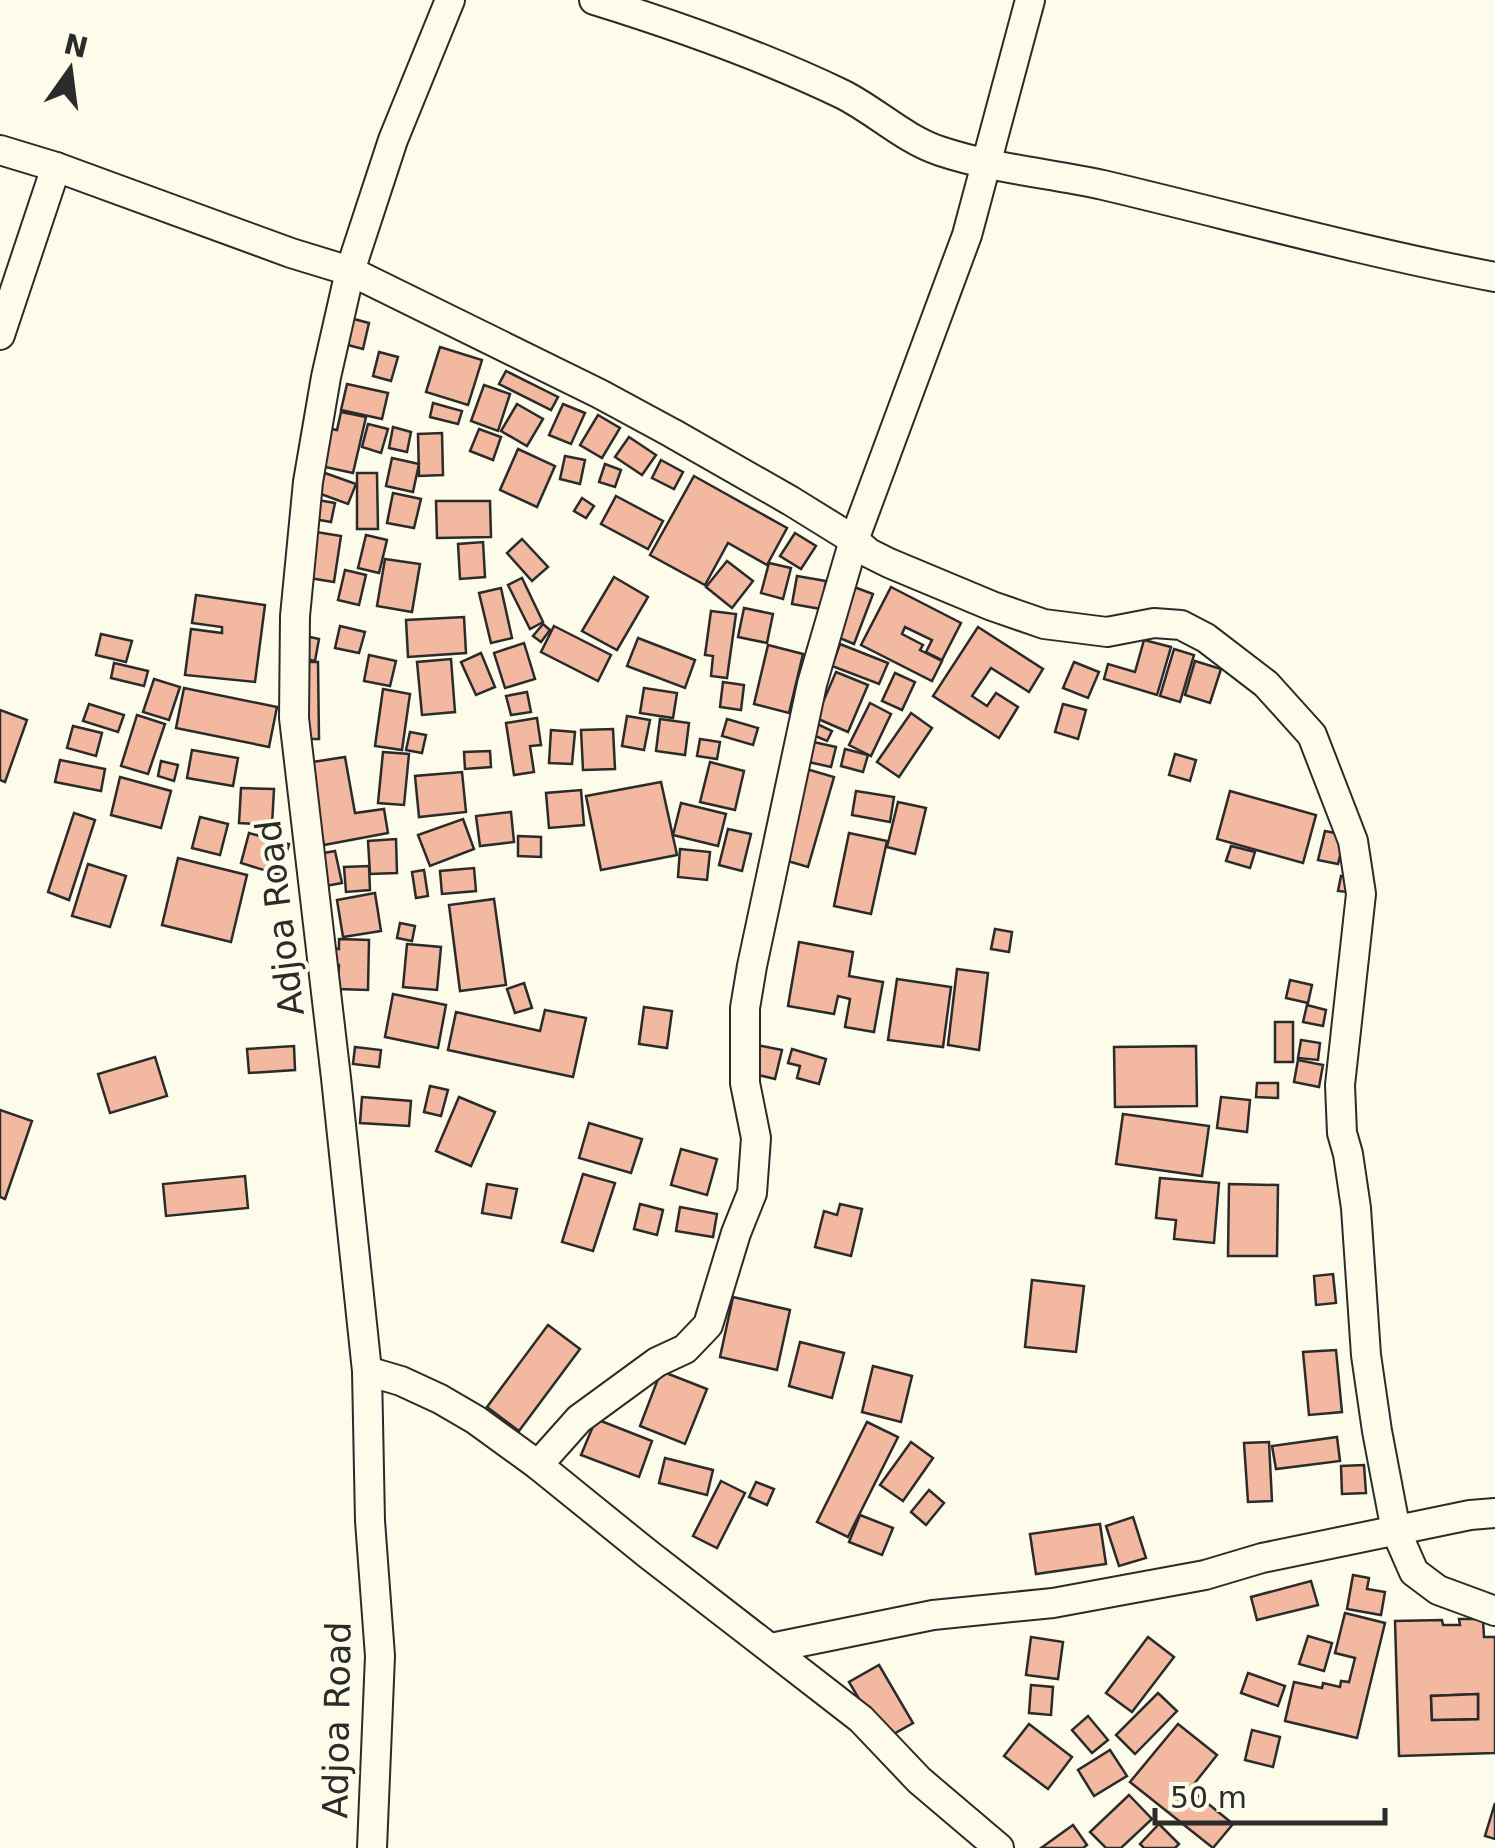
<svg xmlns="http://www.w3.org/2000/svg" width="1495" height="1848" font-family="'DejaVu Sans',sans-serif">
<rect width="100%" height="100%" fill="#fdfbea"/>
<g fill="#f2b8a0" stroke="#2b2b2b" stroke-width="2.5" fill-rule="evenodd">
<polygon points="350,318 369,323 363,349 344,344"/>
<polygon points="440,347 482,360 468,405 426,392"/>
<polygon points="379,352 398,357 391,381 373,376"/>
<polygon points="506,371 558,397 551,410 499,384"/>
<polygon points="347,384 388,393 382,419 341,410"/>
<polygon points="484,385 510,394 498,431 471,421"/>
<polygon points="433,403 462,411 458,424 430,417"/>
<polygon points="517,404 543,419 527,446 501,431"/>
<polygon points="563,404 585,413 571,444 549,435"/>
<polygon points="341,412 366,417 353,473 321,466 331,429 337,430"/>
<polygon points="598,415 620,428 602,458 580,445"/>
<polygon points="368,424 388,429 381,453 362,447"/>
<polygon points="393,427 411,432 407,452 389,448"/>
<polygon points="479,429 501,437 493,460 470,451"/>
<polygon points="442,433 443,475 419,476 418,434"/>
<polygon points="629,437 656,455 642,475 615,457"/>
<polygon points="518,449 555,466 537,507 500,490"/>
<polygon points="565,456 585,460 580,484 560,479"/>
<polygon points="392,458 419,464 413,492 386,486"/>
<polygon points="661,460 683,472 674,489 652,478"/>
<polygon points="605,464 621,470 615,487 599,482"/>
<polygon points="325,473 356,484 348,504 318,493"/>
<polygon points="357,473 377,473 378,529 357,529"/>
<polygon points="694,476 787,528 767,565 728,543 705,585 650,555"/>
<polygon points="393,493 421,499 414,528 387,523"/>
<polygon points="616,496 663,521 648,549 601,524"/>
<polygon points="582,498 594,506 586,518 574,511"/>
<polygon points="318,500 335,503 331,522 314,519"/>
<polygon points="436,501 490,501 491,537 437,538"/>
<polygon points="310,531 341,536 334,582 303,577"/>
<polygon points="795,533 816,546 801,569 780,556"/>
<polygon points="366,535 387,540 379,573 358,568"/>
<polygon points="522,539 548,567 532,581 507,553"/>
<polygon points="483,542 485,577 460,579 458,544"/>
<polygon points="385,559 420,564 412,612 377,606"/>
<polygon points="727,561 753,581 732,608 706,587"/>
<polygon points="769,563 791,568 783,599 761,593"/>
<polygon points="345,570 366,575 359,605 338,600"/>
<polygon points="797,576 826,581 821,609 792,604"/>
<polygon points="614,577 648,597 617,650 582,631"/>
<polygon points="522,578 543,622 530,629 508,585"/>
<polygon points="854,587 873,594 854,644 835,636"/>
<polygon points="891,587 961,623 942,660 926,652 932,640 905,627 902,634 923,645 920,650 942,661 932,681 861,645"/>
<polygon points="501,588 512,638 491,643 479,593"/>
<polygon points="196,595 265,605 255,682 185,675 191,629 222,633 222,627 192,623"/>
<polygon points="744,608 773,614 767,643 738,637"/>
<polygon points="711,611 736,614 727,678 711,676 713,656 705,655"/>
<polygon points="464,617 466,653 408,657 406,620"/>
<polygon points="543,624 550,630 541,642 533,636"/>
<polygon points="340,626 365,632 359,653 335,648"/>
<polygon points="554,626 611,655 598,681 541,652"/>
<polygon points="978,627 1043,669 1029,692 991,668 972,696 987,706 996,693 1018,707 999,738 933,696"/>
<polygon points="101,634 132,641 126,662 96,655"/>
<polygon points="301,635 319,639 315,661 297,657"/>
<polygon points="638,638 695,660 685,688 627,666"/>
<polygon points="1144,640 1171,647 1157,695 1104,679 1108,664 1135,672"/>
<polygon points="524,643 535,679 505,688 494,653"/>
<polygon points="840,644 888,663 879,684 832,666"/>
<polygon points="768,645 803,654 789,713 754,704"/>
<polygon points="1174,649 1194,655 1180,702 1160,696"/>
<polygon points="481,653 495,687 476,695 461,662"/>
<polygon points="369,655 396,661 390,686 364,681"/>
<polygon points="451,659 455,712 422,715 417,662"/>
<polygon points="1195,661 1221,669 1210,703 1185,695"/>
<polygon points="301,662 318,662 319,739 302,739"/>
<polygon points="1074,662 1099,672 1088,698 1063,688"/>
<polygon points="114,663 148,671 144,686 111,678"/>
<polygon points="836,672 868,685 848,732 816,718"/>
<polygon points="895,673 915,682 902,710 882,701"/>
<polygon points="154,679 180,687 169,720 143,712"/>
<polygon points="723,682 744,685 741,710 720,707"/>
<polygon points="184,688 277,707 269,747 176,728"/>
<polygon points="644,688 677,693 673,718 640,713"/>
<polygon points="383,689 410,694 402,750 375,746"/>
<polygon points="527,692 531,712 511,715 506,696"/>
<polygon points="870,703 891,714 871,756 849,745"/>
<polygon points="89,704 124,715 118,732 83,721"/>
<polygon points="1063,704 1086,710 1078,739 1055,732"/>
<polygon points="0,710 27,720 5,782 0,780"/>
<polygon points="911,713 932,728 899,777 877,762"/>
<polygon points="137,715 165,724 148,774 121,766"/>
<polygon points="627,716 650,720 644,750 622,746"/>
<polygon points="537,718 541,745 530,746 534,772 514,775 506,723"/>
<polygon points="660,719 689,723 685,755 656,751"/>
<polygon points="727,719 758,728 753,745 722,736"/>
<polygon points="811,721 832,731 827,741 806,732"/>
<polygon points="73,726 102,733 96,756 67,748"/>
<polygon points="613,729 615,769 583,770 581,730"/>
<polygon points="551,730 575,732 572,764 549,763"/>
<polygon points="410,732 426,735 422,753 406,750"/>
<polygon points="700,739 720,742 717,759 697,756"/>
<polygon points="809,741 836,747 831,767 804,761"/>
<polygon points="845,749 868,755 863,772 841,766"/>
<polygon points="192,750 238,758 233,786 187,778"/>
<polygon points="490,751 491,767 465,769 464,752"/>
<polygon points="383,752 409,754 404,805 378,803"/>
<polygon points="1175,754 1196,760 1190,781 1169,775"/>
<polygon points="345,757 355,813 384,809 388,833 324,845 306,763"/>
<polygon points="60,760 105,769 101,791 55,782"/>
<polygon points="161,761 178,765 174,781 158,776"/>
<polygon points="710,762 744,771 735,810 700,802"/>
<polygon points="803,768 834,777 808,867 777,858"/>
<polygon points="462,772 466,812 419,817 415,776"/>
<polygon points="120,777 171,791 161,828 111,815"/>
<polygon points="661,782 677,855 601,870 586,796"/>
<polygon points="241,788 274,789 272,825 239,823"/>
<polygon points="581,790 584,825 549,828 546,793"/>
<polygon points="856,791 894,797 890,822 852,815"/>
<polygon points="1230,791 1316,815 1303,863 1217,839"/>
<polygon points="898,802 926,808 915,854 887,847"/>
<polygon points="681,803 726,814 718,846 673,835"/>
<polygon points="511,812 514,842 480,846 476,816"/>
<polygon points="74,813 95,820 69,900 48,892"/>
<polygon points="200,817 228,824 220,855 192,848"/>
<polygon points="463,819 474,849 430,866 418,835"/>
<polygon points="728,829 751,834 742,871 719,865"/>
<polygon points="1325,831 1345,835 1338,864 1318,860"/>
<polygon points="249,833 289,844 280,875 241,863"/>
<polygon points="849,833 887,841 871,914 834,906"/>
<polygon points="518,836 541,837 541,857 518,856"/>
<polygon points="396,839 397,873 370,874 368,841"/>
<polygon points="1231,846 1255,852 1250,868 1226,861"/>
<polygon points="680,849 710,852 707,880 678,877"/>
<polygon points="335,851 342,883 320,887 313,855"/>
<polygon points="178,858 247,875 231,942 162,925"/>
<polygon points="88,864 126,876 110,927 72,916"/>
<polygon points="369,866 370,890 346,892 344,867"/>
<polygon points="474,868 476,891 442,894 440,871"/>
<polygon points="424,870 428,896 416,898 412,872"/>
<polygon points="1341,876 1351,878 1347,892 1338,891"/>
<polygon points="375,893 381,931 343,937 337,900"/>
<polygon points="494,899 506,985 460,991 449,905"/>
<polygon points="400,923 415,926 412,941 397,938"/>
<polygon points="995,929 1012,932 1009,952 991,949"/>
<polygon points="339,939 369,940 368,990 338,989 339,965 330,965 331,948 339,949"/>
<polygon points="799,942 853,952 849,976 883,982 874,1032 845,1027 850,999 838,996 834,1014 788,1006"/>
<polygon points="407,944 441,947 437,990 403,987"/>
<polygon points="957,969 988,973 979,1050 948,1045"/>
<polygon points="897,979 951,987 943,1047 888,1040"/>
<polygon points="1290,980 1312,985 1308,1003 1286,998"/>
<polygon points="524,983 532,1008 515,1013 507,989"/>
<polygon points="393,994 446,1005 438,1048 385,1037"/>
<polygon points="1307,1005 1326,1010 1323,1026 1303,1022"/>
<polygon points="644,1007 672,1011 667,1048 639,1044"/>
<polygon points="545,1010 586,1018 573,1077 448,1050 456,1012 540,1031"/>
<rect x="1275" y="1022" width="18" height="40"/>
<polygon points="1301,1040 1320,1043 1318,1060 1298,1058"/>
<polygon points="757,1045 782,1050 775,1079 750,1073"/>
<polygon points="294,1046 295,1070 249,1073 247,1049"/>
<polygon points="1196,1046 1197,1106 1115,1107 1114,1047"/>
<polygon points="355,1047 381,1050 379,1067 353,1064"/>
<polygon points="792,1049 826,1059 819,1084 797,1078 800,1066 788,1063"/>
<polygon points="155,1057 167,1096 110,1113 98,1074"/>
<polygon points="1298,1060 1323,1065 1319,1087 1294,1082"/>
<polygon points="1257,1083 1278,1083 1278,1098 1256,1097"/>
<polygon points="430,1086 448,1090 441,1116 424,1112"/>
<polygon points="362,1097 411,1101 409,1126 360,1123"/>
<polygon points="459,1097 495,1112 471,1166 436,1151"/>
<polygon points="1221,1097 1250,1100 1247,1132 1217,1128"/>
<polygon points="0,1110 32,1121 5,1199 0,1197"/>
<polygon points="1123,1114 1209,1126 1202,1176 1116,1164"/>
<polygon points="589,1123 642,1139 631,1173 579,1158"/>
<polygon points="681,1149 717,1159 707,1195 671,1185"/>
<polygon points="583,1174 615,1183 593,1251 562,1242"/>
<polygon points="245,1176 248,1208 166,1216 163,1184"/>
<polygon points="1160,1178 1219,1183 1214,1243 1174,1239 1176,1220 1156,1218"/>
<polygon points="487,1184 517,1189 511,1218 482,1213"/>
<polygon points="1229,1184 1278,1185 1277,1256 1228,1256"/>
<polygon points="640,1204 663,1210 657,1235 634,1229"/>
<polygon points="840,1204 862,1209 851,1256 815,1247 824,1211 837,1215"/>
<polygon points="680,1207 717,1214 713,1237 676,1231"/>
<polygon points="1333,1274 1336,1303 1316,1305 1314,1276"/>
<polygon points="1032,1280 1084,1286 1076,1352 1025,1347"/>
<polygon points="733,1297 790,1310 777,1370 720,1357"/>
<polygon points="548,1325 580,1349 519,1431 487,1407"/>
<polygon points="800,1342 844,1353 832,1398 789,1386"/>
<polygon points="1336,1350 1342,1412 1309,1415 1303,1352"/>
<polygon points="873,1366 912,1376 901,1422 862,1412"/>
<polygon points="661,1371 707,1389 685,1444 640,1426"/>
<polygon points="596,1419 652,1441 639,1477 581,1455"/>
<polygon points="867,1422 898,1437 848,1537 817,1522"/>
<polygon points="1337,1437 1340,1461 1276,1469 1272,1446"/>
<polygon points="911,1442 933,1458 903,1501 880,1485"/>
<polygon points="1269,1442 1272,1501 1248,1502 1244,1443"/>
<polygon points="665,1458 713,1470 707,1495 659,1483"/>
<polygon points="1364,1465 1366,1493 1342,1494 1341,1466"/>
<polygon points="721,1481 745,1493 717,1548 693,1536"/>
<polygon points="756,1482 774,1489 767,1505 749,1497"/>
<polygon points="929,1490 944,1503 926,1525 911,1512"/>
<polygon points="860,1515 893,1528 882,1555 849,1542"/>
<polygon points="1133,1517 1146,1558 1119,1566 1106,1526"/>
<polygon points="1100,1524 1106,1564 1036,1574 1030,1534"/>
<polygon points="1353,1575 1369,1578 1367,1589 1385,1592 1381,1615 1347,1609"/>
<polygon points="1311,1581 1318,1605 1257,1620 1251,1597"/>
<polygon points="1345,1613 1385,1623 1357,1738 1285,1721 1294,1682 1322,1688 1323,1683 1340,1687 1341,1681 1349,1682 1355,1658 1335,1653"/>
<path d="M1459,1619H1483L1484,1637H1495V1753L1399,1756L1395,1621L1442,1620L1443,1625H1460ZM1478,1694V1719L1432,1720L1431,1696Z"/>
<polygon points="1308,1636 1332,1643 1324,1671 1299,1664"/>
<polygon points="1031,1637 1063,1642 1058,1679 1026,1675"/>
<polygon points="1148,1637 1174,1657 1132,1712 1106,1693"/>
<polygon points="879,1665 913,1723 883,1740 849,1682"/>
<polygon points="1248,1673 1285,1686 1278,1706 1241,1693"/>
<polygon points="1031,1685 1053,1687 1051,1715 1029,1713"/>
<polygon points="1158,1693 1177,1711 1135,1754 1116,1735"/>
<polygon points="1478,1694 1478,1719 1432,1720 1431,1696"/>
<polygon points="1088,1716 1108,1740 1092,1753 1072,1730"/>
<polygon points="1029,1724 1072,1757 1048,1789 1004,1756"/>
<polygon points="1178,1724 1217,1755 1190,1789 1233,1824 1213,1848 1130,1782"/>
<polygon points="1252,1730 1280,1737 1273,1767 1245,1760"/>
<polygon points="1110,1750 1127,1776 1094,1796 1078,1770"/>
<polygon points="1129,1795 1152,1819 1121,1848 1106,1848 1090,1832"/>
<polygon points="1495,1803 1495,1839 1485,1836"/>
<polygon points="1159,1824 1179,1844 1175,1848 1144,1848 1140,1844"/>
<polygon points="1073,1825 1087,1845 1083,1848 1041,1848"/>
</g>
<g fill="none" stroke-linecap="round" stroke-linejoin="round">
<defs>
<g id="minor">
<path d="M594,0C678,26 763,56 842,94C876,111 904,139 940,151C994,169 1049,173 1103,185C1234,216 1363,252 1495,277"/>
<polyline points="0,150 56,167 291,253 350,271 600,394 672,433 791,501 854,540 869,553 889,563 992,606 1044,624 1107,632 1154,623 1181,625 1206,638 1266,684 1312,735 1353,841 1361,894 1340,1085 1342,1133 1348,1154 1356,1208 1366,1355 1377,1431 1396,1531 1414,1572 1438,1590 1495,1611"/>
<polyline points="0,335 56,167"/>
<polyline points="367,1371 401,1381 440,1399 476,1420 538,1465 648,1554 861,1719 919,1780 999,1848"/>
<polyline points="538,1465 579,1419 657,1362 685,1349 708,1325 736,1233 752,1193 756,1138 745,1083 745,1008 752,966 812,684 854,540 967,235 1030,0"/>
<polyline points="771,1648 933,1615 1053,1603 1205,1575 1262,1558 1470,1515 1495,1513"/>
<polyline points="372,1848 380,1656 370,1521 367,1371 336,1078 294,718 295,616 308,482 326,377 350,271 393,140 450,0"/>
</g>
</defs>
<use href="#minor" stroke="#2b2b2b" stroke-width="32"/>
<use href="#minor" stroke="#fdfbea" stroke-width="28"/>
</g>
<g text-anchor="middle" stroke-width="8" stroke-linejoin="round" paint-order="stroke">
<g font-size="35" fill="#2b2b2b" stroke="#fdfbea">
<text transform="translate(280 918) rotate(-97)" y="12">Adjoa Road</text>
<text transform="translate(337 1720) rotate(-89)" y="12">Adjoa Road</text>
</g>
</g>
<g transform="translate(70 70) rotate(14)" stroke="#fdfbea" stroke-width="8" paint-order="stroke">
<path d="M0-8L18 38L0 25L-18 38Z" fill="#2b2b2b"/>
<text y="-15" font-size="28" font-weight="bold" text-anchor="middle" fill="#2b2b2b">N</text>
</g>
<path d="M1155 1808v15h230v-15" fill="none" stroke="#2b2b2b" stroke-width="5"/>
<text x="1170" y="1808" font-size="30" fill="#2b2b2b" stroke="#fdfbea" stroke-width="8" paint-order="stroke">50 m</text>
</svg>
